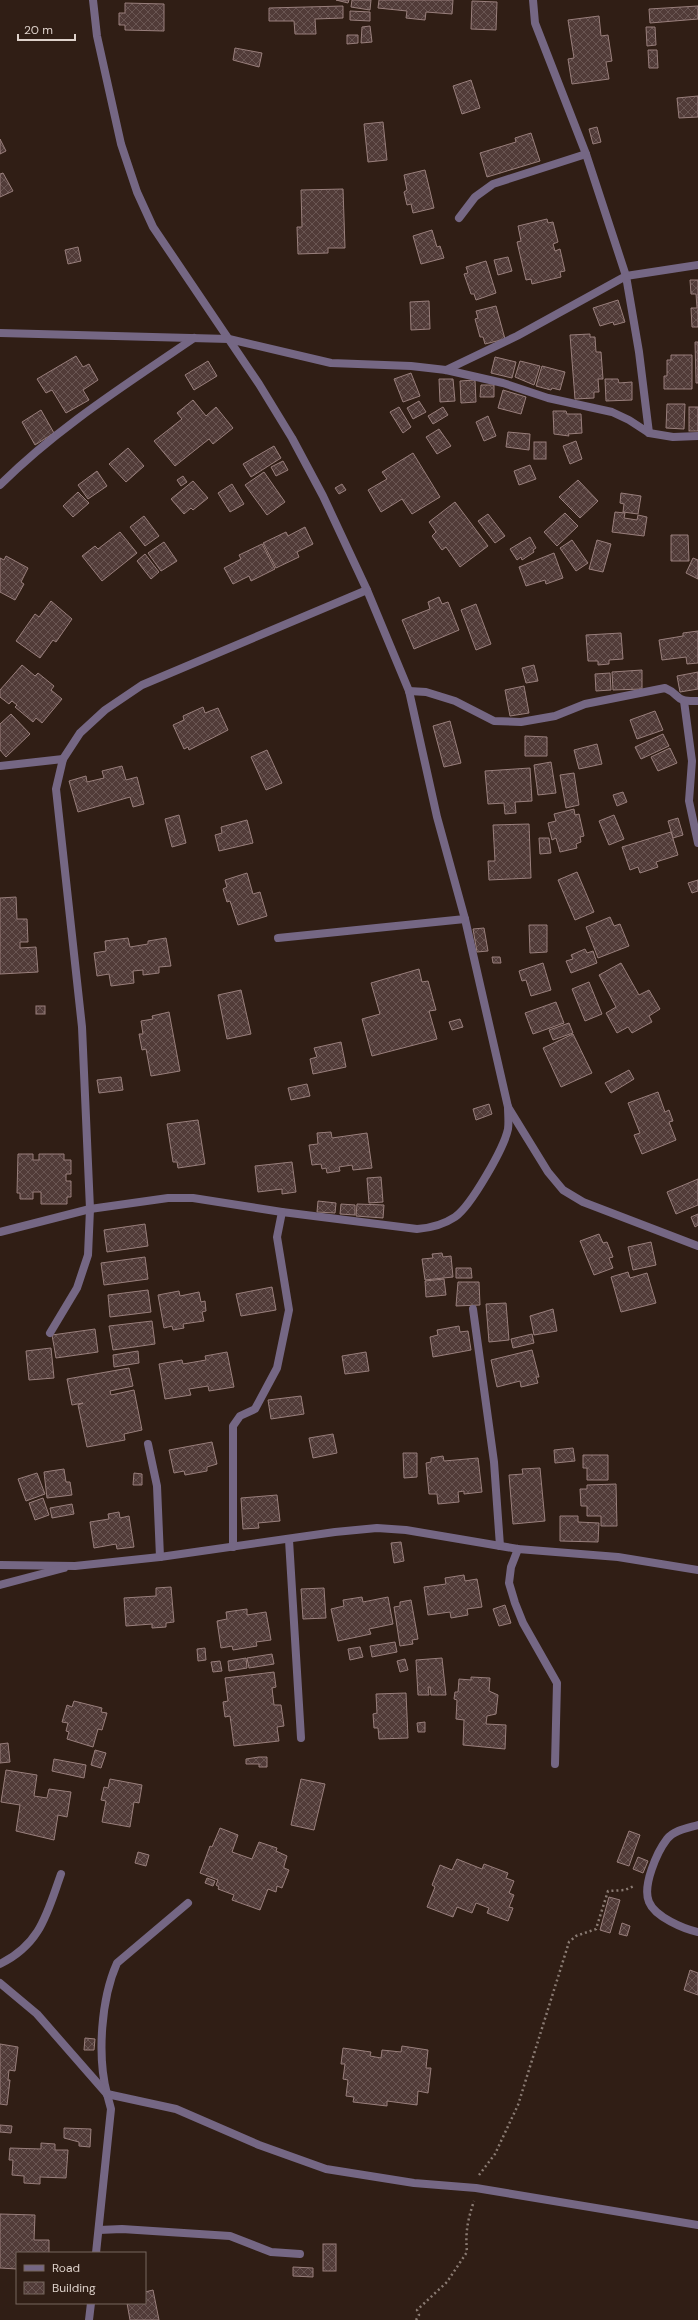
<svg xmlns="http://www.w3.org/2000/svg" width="698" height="2320" font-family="'DM Sans',sans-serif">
<defs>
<pattern id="building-cross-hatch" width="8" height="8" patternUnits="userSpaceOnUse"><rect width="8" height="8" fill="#513b38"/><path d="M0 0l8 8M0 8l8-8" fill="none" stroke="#6a5653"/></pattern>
</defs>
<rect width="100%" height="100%" fill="#301e15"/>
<g fill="url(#building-cross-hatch)" stroke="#997f7c">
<polygon points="336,0 349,0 348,3"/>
<polygon points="352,0 371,0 370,10 351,7"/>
<polygon points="379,0 453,0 452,14 426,12 425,20 406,18 407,11 378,8"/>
<polygon points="472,1 497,2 496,30 471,29"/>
<polygon points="125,3 164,4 164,31 125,30 125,25 119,25 119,13 125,13"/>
<polygon points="343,6 343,18 315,19 316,34 295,34 294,21 269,21 269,8"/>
<polygon points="698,6 698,19 650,23 649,9"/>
<polygon points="350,11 370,12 370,21 350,20"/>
<polygon points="599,16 601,36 608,35 612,61 606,62 609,79 572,84 568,59 574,58 568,20"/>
<polygon points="370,26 372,42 361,43 362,27"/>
<polygon points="646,27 655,27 656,45 647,46"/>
<polygon points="347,35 358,35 358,43 347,44"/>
<polygon points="235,48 262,53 259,67 233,60"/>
<polygon points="648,50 657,50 658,68 649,68"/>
<polygon points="471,80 480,108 462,114 453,86"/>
<polygon points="698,96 698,117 679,118 677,98"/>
<polygon points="383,122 387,160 368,162 364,124"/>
<polygon points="597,127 601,142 593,144 589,129"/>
<polygon points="531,133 540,161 487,177 480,153 516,142 515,138"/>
<polygon points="0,139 6,151 0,154"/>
<polygon points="425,170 434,208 413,213 411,204 407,205 404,192 407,190 404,175"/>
<polygon points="3,173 13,191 0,197 0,174"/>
<polygon points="343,189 345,248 328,248 328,253 298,254 297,227 302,227 301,190"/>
<polygon points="547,219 548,223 553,222 558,242 553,244 555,251 560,249 565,271 560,272 561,277 532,284 531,279 526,280 517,242 521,241 518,226"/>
<polygon points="432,230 437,247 440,246 444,258 421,264 413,236"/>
<polygon points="78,247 81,261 68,264 65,250"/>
<polygon points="508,257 512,271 498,275 494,260"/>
<polygon points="486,261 496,293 476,300 474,294 471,294 464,274 468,273 466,267"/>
<polygon points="690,280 698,280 698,327 692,327 691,308 697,308 696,294 691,294"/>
<polygon points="618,300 625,322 614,325 613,322 600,326 593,308"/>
<polygon points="429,301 430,329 411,330 410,302"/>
<polygon points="496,306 505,339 485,344 483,337 480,337 475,319 478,318 476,311"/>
<polygon points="590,334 590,337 595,337 596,352 601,352 603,379 598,379 599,392 594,392 594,398 575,399 570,335"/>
<polygon points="695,342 698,342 698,383 696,383"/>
<polygon points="671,355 692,355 692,389 664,389 664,376 667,376 667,360 671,360"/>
<polygon points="76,356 83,367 89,364 98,380 83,390 89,400 66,413 52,390 46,393 37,379"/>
<polygon points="495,357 516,362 512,378 491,373"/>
<polygon points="208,361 217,376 194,390 185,375"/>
<polygon points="520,361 540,366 534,385 515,377"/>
<polygon points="542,366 565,372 560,390 552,388 551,390 536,386"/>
<polygon points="411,373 420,396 403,402 394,379"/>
<polygon points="439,379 453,379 455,401 440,402"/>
<polygon points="605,379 618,379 619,383 632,382 632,400 606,401"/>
<polygon points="475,380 476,402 461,403 460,381"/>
<polygon points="481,385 494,385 494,397 480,397"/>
<polygon points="503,390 526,397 521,414 498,408"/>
<polygon points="193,400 206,416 216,407 233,428 213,444 209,439 175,466 154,441 182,419 177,413"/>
<polygon points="419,401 426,412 413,419 407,408"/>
<polygon points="667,404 685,404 684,429 666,428"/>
<polygon points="399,407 411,427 403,433 390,412"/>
<polygon points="443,407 448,415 433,424 428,416"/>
<rect x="689" y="407" width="9" height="24"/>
<polygon points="41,410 54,433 35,445 22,422"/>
<polygon points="553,411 566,411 567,414 581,414 582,433 568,434 569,436 554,434"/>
<polygon points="488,416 496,436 484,441 476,422"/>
<polygon points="439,429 451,446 437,454 426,437"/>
<polygon points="508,432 530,434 529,450 506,447"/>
<polygon points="576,441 582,459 570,464 563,446"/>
<rect x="534" y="442" width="12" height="17"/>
<polygon points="274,446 281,458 251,477 243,464"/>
<polygon points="128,448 144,466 126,482 109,464"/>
<polygon points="413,453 440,497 412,514 402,499 381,512 368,490 387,479 382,472"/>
<polygon points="283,461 288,470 276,476 271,467"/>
<polygon points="530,465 536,479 519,485 514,471"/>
<polygon points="97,471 107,486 88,499 78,485"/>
<polygon points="264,472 285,502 267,515 245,485"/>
<polygon points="183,476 187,482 181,486 177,480"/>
<polygon points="578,480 598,501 580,518 559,497"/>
<polygon points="193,481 208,498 193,510 191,508 184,514 171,499"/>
<polygon points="232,484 244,504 230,512 218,493"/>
<polygon points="342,484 346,490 339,494 335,488"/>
<polygon points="78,492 89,503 73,517 63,506"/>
<polygon points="621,493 641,496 638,514 623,512 624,504 620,503"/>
<polygon points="455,502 488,546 460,567 446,547 442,550 432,536 436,532 429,522"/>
<polygon points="615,512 625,513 624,518 637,520 638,515 647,517 644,536 612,532"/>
<polygon points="565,513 578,526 557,546 544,532"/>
<polygon points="488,514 505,536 495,543 478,521"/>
<polygon points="144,516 159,536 145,546 130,527"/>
<polygon points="305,527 313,544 297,552 299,557 276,568 263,543 286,532 288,536"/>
<polygon points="120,532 137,553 102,581 82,556 95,546 98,549"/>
<polygon points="671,535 688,535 689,561 671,561"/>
<polygon points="530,537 536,548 533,550 534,552 522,560 521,557 517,560 510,549"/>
<polygon points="572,540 588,563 576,571 560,548"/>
<polygon points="597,540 611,544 603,572 589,569"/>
<polygon points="164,542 177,561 161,571 148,553"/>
<polygon points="262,544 275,569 251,581 249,576 233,584 224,568 241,559 239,555"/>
<polygon points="554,553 563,578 546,584 545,580 526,586 519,567"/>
<polygon points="145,554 159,572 151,579 137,561"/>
<polygon points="6,556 28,568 21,582 24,584 15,600 0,592 0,558 4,560"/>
<polygon points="693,558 698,560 698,579 686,573"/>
<polygon points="439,597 442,604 448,602 459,630 414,649 402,620 430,609 428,602"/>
<polygon points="51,601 72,619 56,642 53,640 40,658 16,641 35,614 39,617"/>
<polygon points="476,604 491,644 476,650 461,610"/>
<polygon points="698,631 698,663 687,664 686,657 662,660 659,640 683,636 683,633"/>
<polygon points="621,633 623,659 609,660 609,664 598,665 598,661 588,661 586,635"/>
<polygon points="22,665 35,676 38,673 54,686 51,690 62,699 42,723 36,718 33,722 15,707 17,705 12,701 9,704 0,697 0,690"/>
<polygon points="534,665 538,681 526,683 522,668"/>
<polygon points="642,670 642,689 613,690 612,672"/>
<polygon points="698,672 698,689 680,692 677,676"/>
<polygon points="610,673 611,690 596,691 595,674"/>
<polygon points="524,686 529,713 510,716 505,690"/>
<polygon points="203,707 205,713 218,708 228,730 189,750 188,747 184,749 173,725 184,720 183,716"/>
<polygon points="655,711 663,730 637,739 630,720"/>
<polygon points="11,714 30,734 6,757 0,750 0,724"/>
<polygon points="450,721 461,763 444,767 433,726"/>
<polygon points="663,734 669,746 641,759 635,747"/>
<polygon points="525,736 547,737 547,756 525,756"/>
<polygon points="597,744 602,764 579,769 574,750"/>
<polygon points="670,748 677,763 658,771 651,757"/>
<polygon points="267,750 282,783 266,790 251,757"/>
<polygon points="551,762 556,793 538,795 534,765"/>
<polygon points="122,766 126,780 137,777 144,804 133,807 130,797 78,812 69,781 86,776 87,782 104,778 102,771"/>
<polygon points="530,768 532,801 515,802 516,813 505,814 504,803 488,804 485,771"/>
<polygon points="574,773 579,805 566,808 560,775"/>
<polygon points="623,792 627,802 617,806 613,795"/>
<polygon points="574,809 575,815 579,814 584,836 580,837 581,842 576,844 577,848 560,852 556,838 552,840 548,823 556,821 554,814"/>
<polygon points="179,815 186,843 172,847 165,819"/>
<polygon points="614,815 624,839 609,845 599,821"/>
<polygon points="678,818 683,835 673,838 668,821"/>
<polygon points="247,820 253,843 219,851 215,835 222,833 221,827"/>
<polygon points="529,824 531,878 489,880 488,861 495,861 493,825"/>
<polygon points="671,832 678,855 656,862 658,867 640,873 638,867 630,870 622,847"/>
<polygon points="539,838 549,838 551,853 540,854"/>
<polygon points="577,872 594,912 575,920 558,880"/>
<polygon points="247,873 253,894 260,892 267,916 238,925 230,901 227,902 223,889 227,887 225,880"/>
<polygon points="698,880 698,891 692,893 688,883"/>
<polygon points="16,897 17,919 27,919 28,942 20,942 20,948 36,947 38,972 0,974 0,898"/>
<polygon points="610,917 614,926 620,924 629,946 598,958 586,927"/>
<polygon points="529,925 547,925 547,952 530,953"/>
<polygon points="484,928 488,951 477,952 473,929"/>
<polygon points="128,938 130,947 148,944 148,941 166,938 171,966 159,967 159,973 143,975 143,970 133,971 134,983 111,986 109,974 97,976 94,953 106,951 105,941"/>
<polygon points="585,949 587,953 593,951 597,963 571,973 566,961 573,959 571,955"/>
<polygon points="492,957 500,957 501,963 493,963"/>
<polygon points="543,963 551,990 531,996 526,980 522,981 519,971"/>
<polygon points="621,963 639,995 649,990 660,1009 649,1016 652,1022 632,1033 628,1027 617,1033 606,1013 616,1007 599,975"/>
<polygon points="419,969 422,982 428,981 436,1010 429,1011 437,1039 372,1056 362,1019 380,1014 371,983"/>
<polygon points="589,982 602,1014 585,1021 572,989"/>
<polygon points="241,990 251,1034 227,1039 218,995"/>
<polygon points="556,1002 564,1023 533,1034 525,1013"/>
<rect x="36" y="1006" width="9" height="8"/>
<polygon points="169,1012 180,1071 151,1076 146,1049 142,1050 139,1034 143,1034 141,1021 153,1019 152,1016"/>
<polygon points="460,1019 463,1027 452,1030 449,1022"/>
<polygon points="569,1023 573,1033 553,1040 549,1030"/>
<polygon points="573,1034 592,1073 561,1087 543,1048"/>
<polygon points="341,1042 346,1067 313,1074 310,1059 317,1057 314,1048"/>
<polygon points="629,1070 634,1079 611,1093 605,1083"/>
<polygon points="121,1077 123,1090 99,1093 97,1080"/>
<polygon points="307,1084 310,1096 291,1100 288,1088"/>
<polygon points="658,1092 665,1112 669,1110 673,1121 669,1122 676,1140 642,1154 634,1135 640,1133 628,1103"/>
<polygon points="489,1104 492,1114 476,1120 473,1109"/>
<polygon points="198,1120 205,1164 178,1168 177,1162 173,1162 167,1124"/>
<polygon points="331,1132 332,1138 367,1133 372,1168 353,1170 352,1165 339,1167 340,1171 327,1173 326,1168 322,1169 321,1164 312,1165 309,1145 318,1144 317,1133"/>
<polygon points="18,1154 33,1154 33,1160 39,1160 39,1154 64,1154 64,1160 71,1160 71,1174 66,1174 66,1181 71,1181 71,1197 67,1197 67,1204 41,1204 41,1192 33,1192 33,1199 20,1199 20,1193 17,1193"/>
<polygon points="292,1162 296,1192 282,1194 282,1189 258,1192 255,1166"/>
<polygon points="381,1177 383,1202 369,1203 367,1178"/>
<polygon points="698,1179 698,1205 676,1214 667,1192"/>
<polygon points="318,1201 336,1203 335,1213 317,1212"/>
<polygon points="341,1204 355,1205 355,1215 340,1214"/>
<polygon points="357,1204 384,1205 383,1218 356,1216"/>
<polygon points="698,1214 698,1225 695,1227 691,1217"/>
<polygon points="145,1224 148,1246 107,1252 104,1230"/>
<polygon points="599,1234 603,1243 607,1242 613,1257 609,1258 613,1268 594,1275 580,1241"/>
<polygon points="651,1242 656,1265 633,1270 628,1247"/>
<polygon points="442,1253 443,1257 451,1256 453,1277 425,1280 422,1259 433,1258 432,1254"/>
<polygon points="145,1257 148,1279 104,1285 101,1263"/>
<polygon points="456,1268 471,1268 472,1278 456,1278"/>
<polygon points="628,1272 630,1278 647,1273 656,1303 621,1312 611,1277"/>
<polygon points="444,1279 446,1295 426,1297 425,1281"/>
<polygon points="458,1282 479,1282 480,1305 456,1306"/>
<polygon points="272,1287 276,1310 241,1316 236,1294"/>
<polygon points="148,1290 151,1312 110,1317 108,1295"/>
<polygon points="179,1291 180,1296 199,1292 201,1302 205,1301 206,1311 202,1312 204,1321 183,1324 184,1328 173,1330 172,1326 164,1328 158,1295"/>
<polygon points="506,1303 509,1340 489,1342 486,1304"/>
<polygon points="553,1309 557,1331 534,1335 530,1316"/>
<polygon points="152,1321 155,1344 113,1350 109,1326"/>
<polygon points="459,1326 460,1332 468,1331 471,1350 433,1357 430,1337 438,1335 437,1330"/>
<polygon points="95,1329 98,1352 56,1358 52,1335"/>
<polygon points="532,1334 534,1343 513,1348 511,1339"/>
<polygon points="51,1348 54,1378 29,1380 26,1351"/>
<polygon points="532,1350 539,1377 536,1377 538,1383 521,1387 520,1381 497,1387 491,1360"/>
<polygon points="138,1351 139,1363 114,1367 113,1355"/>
<polygon points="227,1352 234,1387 209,1391 208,1386 189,1389 191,1395 165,1399 159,1364 182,1360 183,1364 206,1360 205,1356"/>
<polygon points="366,1352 369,1371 345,1374 342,1356"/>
<polygon points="129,1368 133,1386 110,1391 111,1395 134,1390 142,1430 124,1434 125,1440 87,1447 78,1405 83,1403 72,1405 67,1379"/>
<polygon points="301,1396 304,1414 271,1419 268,1400"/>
<polygon points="333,1434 337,1453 313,1458 309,1438"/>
<polygon points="212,1442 217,1464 207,1467 207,1471 185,1475 184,1471 174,1473 169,1450"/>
<polygon points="573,1448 575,1461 555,1463 554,1450"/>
<polygon points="403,1453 417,1453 417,1477 404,1478"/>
<polygon points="583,1455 608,1455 608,1480 587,1480 587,1468 583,1468"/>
<polygon points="443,1456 444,1461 478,1458 482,1492 464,1494 464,1491 458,1492 459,1502 438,1504 437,1494 429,1494 426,1463 431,1462 431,1458"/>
<polygon points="540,1468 545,1521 513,1524 509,1475 523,1474 522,1469"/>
<polygon points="64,1469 66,1482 70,1482 72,1495 47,1498 44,1472"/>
<polygon points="37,1473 45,1494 26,1501 18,1479"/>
<polygon points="134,1473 142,1474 142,1485 133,1485"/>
<polygon points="616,1484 617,1526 601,1526 601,1516 587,1516 587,1506 581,1506 580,1489 587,1489 587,1485"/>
<polygon points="277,1495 280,1521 258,1523 259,1528 243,1529 241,1498"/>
<polygon points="43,1498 49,1515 35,1520 29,1503"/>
<polygon points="72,1504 74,1514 52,1518 50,1508"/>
<polygon points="119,1512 120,1518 129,1516 134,1547 117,1549 116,1544 94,1548 90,1522 109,1519 108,1514"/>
<polygon points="560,1516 578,1516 578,1522 599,1523 598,1542 560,1541"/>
<polygon points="401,1542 404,1561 394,1563 391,1543"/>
<polygon points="464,1575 465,1581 477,1579 482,1607 467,1609 468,1615 451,1618 450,1612 428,1615 424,1587 446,1584 445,1578"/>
<polygon points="171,1587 174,1622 166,1623 166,1627 152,1628 152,1624 126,1626 124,1598 156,1596 156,1588"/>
<polygon points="324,1588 326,1618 303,1619 301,1589"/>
<polygon points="362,1597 363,1602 388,1597 393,1624 369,1629 371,1634 338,1641 331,1609 344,1606 343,1600"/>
<polygon points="411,1600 418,1639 412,1640 413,1644 400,1646 394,1607 400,1606 400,1602"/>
<polygon points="505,1605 511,1623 499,1626 493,1609"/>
<polygon points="247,1609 247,1615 266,1612 271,1640 256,1642 257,1646 233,1650 232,1646 221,1648 217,1621 227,1619 226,1612"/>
<polygon points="395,1642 397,1652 372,1657 370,1646"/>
<polygon points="360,1647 363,1657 350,1660 348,1649"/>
<polygon points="205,1648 206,1660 198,1661 197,1649"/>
<polygon points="272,1654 274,1664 249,1668 247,1658"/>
<polygon points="246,1658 247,1668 229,1671 228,1661"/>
<polygon points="442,1658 446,1695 431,1695 430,1687 428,1687 429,1695 418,1695 416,1660"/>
<polygon points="405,1659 408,1670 400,1672 397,1661"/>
<polygon points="220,1661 222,1671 213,1672 211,1662"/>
<polygon points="274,1672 276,1687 272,1688 274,1705 281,1705 284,1726 277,1727 279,1741 234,1746 230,1716 225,1717 223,1702 228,1701 225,1678"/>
<polygon points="471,1677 490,1678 489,1691 498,1695 496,1714 487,1716 486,1724 506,1725 505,1749 463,1745 464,1720 456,1719 457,1700 454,1699 455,1692 458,1692 459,1679 471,1680"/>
<polygon points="406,1693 408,1738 379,1739 378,1728 374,1728 373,1714 377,1713 376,1694"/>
<polygon points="74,1701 102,1708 101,1712 107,1713 102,1730 98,1729 93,1747 67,1739 69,1732 66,1731 68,1723 62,1722 67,1705 72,1707"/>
<polygon points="425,1722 425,1732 418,1732 417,1723"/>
<polygon points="8,1743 10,1762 0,1763 0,1744"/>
<polygon points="95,1750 106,1753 101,1768 91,1765"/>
<polygon points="259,1757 267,1757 267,1767 259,1767 259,1764 246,1764 246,1759"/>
<polygon points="54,1759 86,1765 84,1778 52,1771"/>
<polygon points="6,1770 37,1775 34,1796 47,1798 49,1789 71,1792 67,1817 58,1815 54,1840 16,1831 20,1805 1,1802"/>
<polygon points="110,1779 142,1785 139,1803 134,1802 130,1827 102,1822 106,1801 101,1800 104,1787 108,1788"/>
<polygon points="301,1779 325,1784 314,1830 291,1825"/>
<polygon points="220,1828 238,1835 232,1852 252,1859 259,1842 277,1848 276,1851 287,1856 284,1866 284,1868 289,1870 282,1888 277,1886 276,1892 268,1889 260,1910 232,1900 234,1895 218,1889 219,1887 216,1885 218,1880 200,1873 210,1846 212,1847"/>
<polygon points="629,1831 640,1835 629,1866 617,1862"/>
<polygon points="138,1852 149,1855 146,1866 135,1863"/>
<polygon points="638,1857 648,1861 643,1873 633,1869"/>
<polygon points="457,1859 482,1869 484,1864 508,1873 506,1878 514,1881 509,1893 514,1895 509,1907 513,1908 508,1921 487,1913 489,1908 476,1903 472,1913 457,1907 453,1917 427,1907 435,1887 432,1885 440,1865 452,1870"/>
<polygon points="207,1878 215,1881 213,1886 205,1883"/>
<polygon points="609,1897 620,1900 610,1933 600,1930"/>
<polygon points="622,1923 630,1926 627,1936 619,1934"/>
<polygon points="690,1970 698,1973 698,1995 684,1990"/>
<polygon points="85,2038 95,2039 94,2050 84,2050"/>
<polygon points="0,2044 18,2047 15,2071 9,2070 8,2080 10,2080 7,2105 0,2104"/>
<polygon points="402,2046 428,2050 426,2068 431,2068 428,2093 418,2091 417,2105 387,2101 387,2106 353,2102 354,2097 346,2096 348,2080 343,2079 345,2064 341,2064 343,2048 371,2052 370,2056 381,2058 382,2050 401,2052"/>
<polygon points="0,2125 12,2126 11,2133 0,2132"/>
<polygon points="64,2128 91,2129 90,2147 79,2146 79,2142 64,2138"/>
<polygon points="41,2143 55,2144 55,2150 68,2150 66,2178 40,2177 40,2184 24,2183 24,2176 12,2175 13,2160 9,2160 10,2148 41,2149"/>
<polygon points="0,2214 35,2215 34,2240 49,2240 49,2253 17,2253 17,2269 0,2268"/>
<rect x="323" y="2244" width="13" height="27"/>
<polygon points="293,2267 313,2268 313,2277 293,2276"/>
<polygon points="153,2290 159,2320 130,2320 127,2303 145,2303 145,2292"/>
</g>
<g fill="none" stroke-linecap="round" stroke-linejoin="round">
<g stroke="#8a7b73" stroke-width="2.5" stroke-dasharray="2 3" stroke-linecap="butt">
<polyline points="479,2175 495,2154 518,2105 569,1942 576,1936 596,1929 608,1891 625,1890 634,1886"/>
<path d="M416,2320L419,2315L417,2310L447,2282L467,2252C465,2232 468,2219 474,2201"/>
</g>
<g stroke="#756784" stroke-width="8">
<polyline points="0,766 63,759"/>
<polyline points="50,1333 77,1288 88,1255 90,1209"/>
<polyline points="148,1444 157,1486 160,1557"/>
<path d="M698,1825C688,1828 674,1830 667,1839C657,1852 642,1886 649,1902C655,1917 684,1929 698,1932"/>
<path d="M0,1964C41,1944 47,1913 61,1874"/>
<path d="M107,2094C97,2056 101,1999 117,1963L188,1903"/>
<polyline points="99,2230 122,2229 230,2236 271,2252 300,2254"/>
</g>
<g stroke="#756784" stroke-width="8">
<polyline points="93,0 97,36 121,144 137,192 153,227 259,384 292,438 323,496 367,590 409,691 437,817 465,919 508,1107 548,1172 563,1190 583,1202 698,1246"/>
<polyline points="533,0 535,23 586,154 626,276 639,352 649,433"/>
<polyline points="459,218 475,197 493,184 586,154"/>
<polyline points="0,333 229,339 331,363 411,366 446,370 503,383 548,398 612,412 629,420 649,433 673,437 698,436"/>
<polyline points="446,370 517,336 626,276 698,265"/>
<path d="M0,485C58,427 127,384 194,338"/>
<path d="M409,691L426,692L455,701L494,721L521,722L555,716L585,704L665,688C682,695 673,702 698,701"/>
<polyline points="684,701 692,761 689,801 698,843"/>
<polyline points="278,938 465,919"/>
<polyline points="90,1209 82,1027 56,789 63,759 80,733 105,710 142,685 367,590"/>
<path d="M0,1232L90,1209L168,1198H193L282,1212L417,1229C431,1228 443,1225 455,1217C471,1206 504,1148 508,1129C509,1122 508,1114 508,1107"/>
<polyline points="473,1309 494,1462 500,1546"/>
<polyline points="289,1540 301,1738"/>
<polyline points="233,1547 233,1426 240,1416 255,1409 277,1368 289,1310 277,1237 282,1212"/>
<polyline points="518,1549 511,1567 509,1583 515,1603 523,1623 557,1683 555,1764"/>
<polyline points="0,1565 75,1566 160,1557 335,1532 377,1528 406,1530 518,1549 618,1557 698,1570"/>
<polyline points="0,1585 64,1568"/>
<polyline points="0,1983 37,2014 107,2094 111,2109 96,2253"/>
<polyline points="107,2094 176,2109 259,2145 326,2169 414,2183 476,2188 698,2225"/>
<polyline points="89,2320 91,2303"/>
</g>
</g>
<rect x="16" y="2252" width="130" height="52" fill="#301e15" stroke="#76665e"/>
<rect x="24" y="2265" width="20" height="6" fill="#756784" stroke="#76665e"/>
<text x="52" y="2272" font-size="12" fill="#ded2cb">Road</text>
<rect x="24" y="2282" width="20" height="12" fill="url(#building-cross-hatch)" stroke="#76665e"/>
<text x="52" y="2292" font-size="12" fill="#ded2cb">Building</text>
<path d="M18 34v6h57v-6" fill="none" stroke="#ded2cb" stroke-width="2"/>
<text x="24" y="34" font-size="12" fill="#ded2cb" stroke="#301e15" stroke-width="3" paint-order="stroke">20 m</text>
</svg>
